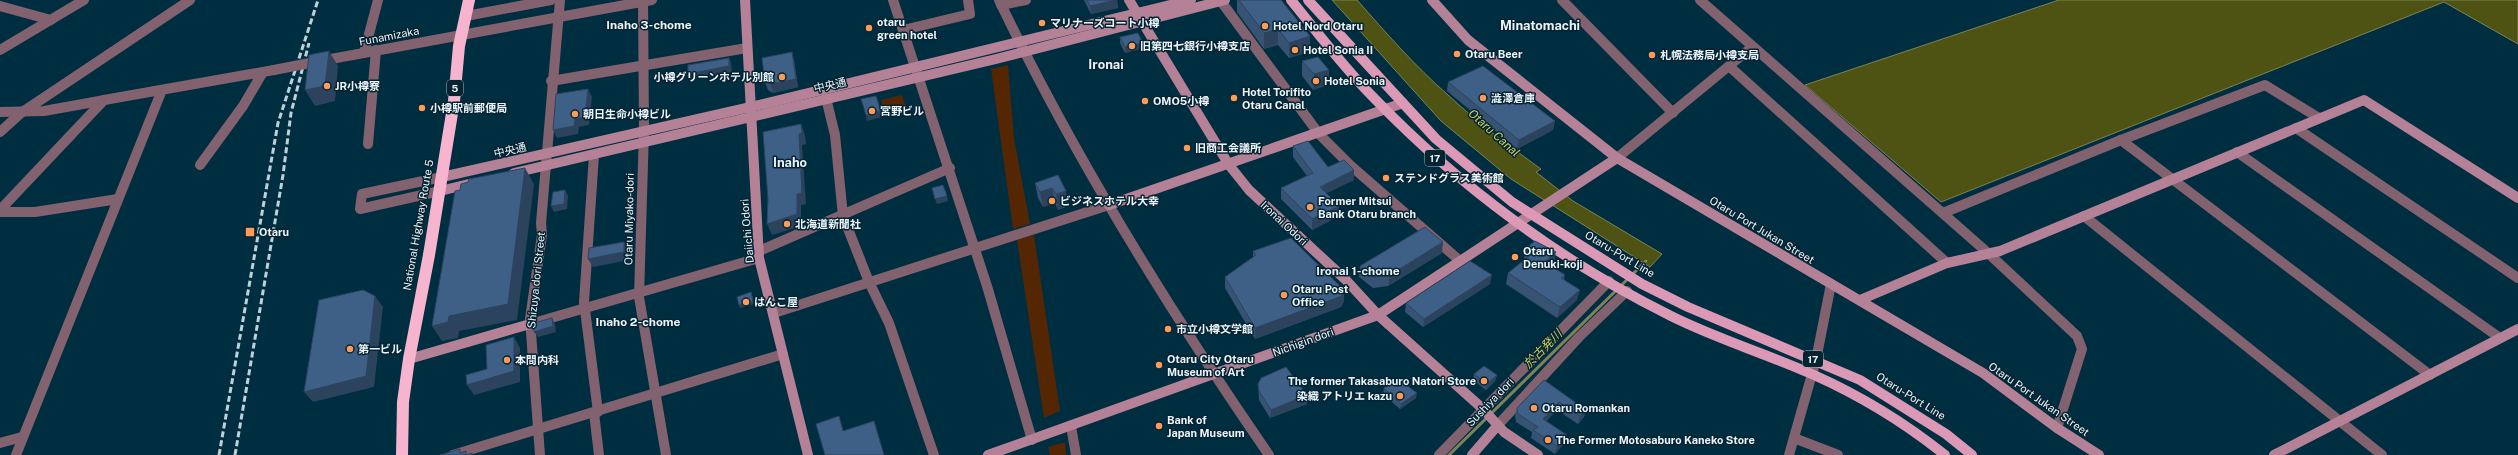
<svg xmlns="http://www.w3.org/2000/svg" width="2518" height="455" font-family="'Public Sans','Noto Sans JP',sans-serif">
<rect width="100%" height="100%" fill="#002e41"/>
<g fill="#542601">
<polygon points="1008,65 1014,138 1030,224 1013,229 991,69"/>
<polygon points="902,95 907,111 886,116 881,100"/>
<polygon points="1034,235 1060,411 1044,418 1017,240"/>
<polygon points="1065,442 1066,455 1050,455 1048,447"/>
</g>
<g fill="#4e5212" stroke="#7d8358">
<path d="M1332,0H1357C1386,33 1415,66 1448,95C1477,122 1509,146 1541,169L1536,172L1573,201L1662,254L1650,267L1511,179L1441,121Z"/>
<polygon points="2059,0 2518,0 2518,44 2444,2 1941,202 1805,85"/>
</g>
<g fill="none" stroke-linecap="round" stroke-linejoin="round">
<polyline stroke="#7d8358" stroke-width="3" points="1449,455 1646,261"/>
<g stroke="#83626f" stroke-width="10">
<polyline points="643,0 644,130 639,297 666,455"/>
<polyline points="893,0 987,286 1032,440"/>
<path d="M999,0C1075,159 1169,310 1269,455"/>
<polyline points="1220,0 1319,134 1350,165 1459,260"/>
<polyline points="1562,0 1673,113"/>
<polyline points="1700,0 1988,253 2077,336 2082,349 2057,428"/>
<polyline points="1001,5 1026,0"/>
<polyline points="0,6 51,20"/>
<polyline points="466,16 551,0"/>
<polyline points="903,30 970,14 968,0"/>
<polyline points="0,50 84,0"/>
<polyline points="364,53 378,0"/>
<polyline points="320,61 652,0"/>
<polyline points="1730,67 1947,263"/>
<polyline points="551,81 747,48"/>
<polyline points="826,98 835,135 843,216 869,282 889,323 934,455"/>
<polyline points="0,112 44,111 105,100"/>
<polyline points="2296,128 2518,278"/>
<polyline points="0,132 21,113 190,0"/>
<polyline points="2121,140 2430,375"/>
<polyline points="368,144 376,50"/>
<polyline points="2237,152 2500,338"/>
<polyline points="594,155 584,302 598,412"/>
<polyline points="1617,158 1752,47"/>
<polyline points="200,165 243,106 263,72"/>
<polyline points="440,191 360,209 362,194 442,177"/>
<polyline points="0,210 104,100 274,70"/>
<polyline points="0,212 35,212 118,199"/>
<polyline points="1943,213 2121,140 2265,85 2319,118"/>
<polyline points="2084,216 2382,455"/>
<polyline points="759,251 950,168"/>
<polyline points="774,313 1109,205"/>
<polyline points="530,324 759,258"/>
<polyline points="594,413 599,455"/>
<polyline points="1498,425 1579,337 1627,291"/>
<polyline points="1071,426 1076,455"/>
<polyline points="1794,438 1838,455"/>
<polyline points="0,443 22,437"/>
<polyline points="16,455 162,90"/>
<polyline points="453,455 783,354"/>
<polyline points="540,455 530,319 542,235 541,223 560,0"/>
<polyline points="1439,455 1609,281"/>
<polyline points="1789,455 1816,360 1831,284"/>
</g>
<g stroke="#b58196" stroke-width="10">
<polyline points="745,0 759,258 808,455"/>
<polyline points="1129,0 1229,165 1249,190 1346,280 1378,315 1483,409 1504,432 1538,455"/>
<polyline points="1432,0 1468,40 1617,158 1983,373 2057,428 2099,455"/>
<polyline points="514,173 996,59 1225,0"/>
<polyline points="442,177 768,103 1191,0"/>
<polyline points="440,191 473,183"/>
<polyline points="1109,205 1403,103"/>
<polyline points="1860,300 1947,263 2000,251 2364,100 2518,198"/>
<polyline points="409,359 530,324"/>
<polyline points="988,455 1378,315 1617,158"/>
<polyline points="1472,455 1498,425"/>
<polyline points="2274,455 2518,329"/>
</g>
<g stroke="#dc99b5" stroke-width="10">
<path d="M1291,0C1318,33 1344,68 1375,99C1460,187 1562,262 1671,316C1717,339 1767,354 1814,375C1861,396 1905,423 1945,455"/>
<polyline points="1308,0 1436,139 1512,202 1642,284 1688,307 1860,380 1946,434 1972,455"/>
</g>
<polyline stroke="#f6b4cf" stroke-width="12" points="402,455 403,402 409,359 429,255 454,101 459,46 469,0"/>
<g stroke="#bed0d8" stroke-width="3" stroke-dasharray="6 3" stroke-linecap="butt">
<polyline points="219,455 278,123 318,0"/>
<polyline points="235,455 283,175 291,113 309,43"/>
</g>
<polyline stroke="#83626f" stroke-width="10" points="274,70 320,61"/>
</g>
<g fill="#365373">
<polygon points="1084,0 1117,0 1118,8 1091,14"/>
<polygon points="1237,0 1281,0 1310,36 1309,52 1289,58 1278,45 1264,49 1237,12"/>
<polygon points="1120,37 1143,48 1125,53 1120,43"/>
<polygon points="794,60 798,87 773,93 768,90 765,82"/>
<polygon points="1302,61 1329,70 1328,85 1313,90 1302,76"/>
<polygon points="1448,82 1555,121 1553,130 1517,149 1447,91"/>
<polygon points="1293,146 1328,167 1354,180 1326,193 1339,206 1339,216 1312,230 1281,199 1281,188 1307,176 1293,157"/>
<polygon points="1058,175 1068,206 1058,210 1055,203 1043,207 1038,198 1035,183"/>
<polygon points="1526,248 1554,263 1551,266 1565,275 1564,279 1577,300 1557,318 1506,284 1508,273 1525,260 1524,259"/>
<polygon points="1253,251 1344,290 1344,301 1341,307 1255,339 1225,288 1225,277 1253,257"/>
<polygon points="1442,253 1388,286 1373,288 1359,277 1360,266"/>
<polygon points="1490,284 1423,327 1405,312 1406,303"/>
<polygon points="1474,374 1497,375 1495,381 1486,390 1473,380"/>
<polygon points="1544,380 1586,410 1584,417 1578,424 1557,410 1546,421 1565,442 1555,454 1531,438 1532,432 1516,422 1515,416 1517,408"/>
<polygon points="1258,384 1307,395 1307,404 1270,418 1259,400"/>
<polygon points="1384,388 1416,398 1400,409 1383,394"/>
</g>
<g fill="#2c435e">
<polygon points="1115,0 1117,0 1118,8 1091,14 1090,6"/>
<polygon points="1278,29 1278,45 1264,49 1264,33"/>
<polygon points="1310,36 1309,52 1289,58 1289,43"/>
<polygon points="1143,43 1143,48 1125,53 1125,47"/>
<polygon points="329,51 338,66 335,101 315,106 305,90"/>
<polygon points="792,52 794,60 798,87 773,93 770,84"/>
<polygon points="729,58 731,63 732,72 690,80 688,74"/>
<polygon points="1329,70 1328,85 1313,90 1314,74"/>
<polygon points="588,89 592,97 589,125 579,127 578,134 557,138 553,130 575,119"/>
<polygon points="881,111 882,117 867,121 866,115"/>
<polygon points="1555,121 1553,130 1517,149 1519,140"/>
<polygon points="801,124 805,135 806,144 802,145 806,204 801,205 801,226 772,235 767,224 797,194 799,134"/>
<polygon points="525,168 534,184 517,320 459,331 458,338 442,341 432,326"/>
<polygon points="1354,170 1354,180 1319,197 1320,187"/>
<polygon points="1052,188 1055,203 1043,207 1040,192"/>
<polygon points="565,190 568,196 567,209 554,212 551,206"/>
<polygon points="1066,191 1068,206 1058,210 1056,194"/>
<polygon points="947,196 948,201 937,204 935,199"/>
<polygon points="1339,206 1339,216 1312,230 1312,219"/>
<polygon points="624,242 629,250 629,260 593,267 588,259"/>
<polygon points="1443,242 1442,253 1388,286 1390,275"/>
<polygon points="1556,252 1554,263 1542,273 1545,262"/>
<polygon points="1492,275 1490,284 1423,327 1424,319"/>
<polygon points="1344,290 1344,301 1341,307 1255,339 1255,328"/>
<polygon points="1580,290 1577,300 1557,318 1560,307"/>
<polygon points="751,292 752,295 754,304 740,308 739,305"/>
<polygon points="375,296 383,307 374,387 313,402 304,392"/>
<polygon points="552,318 555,324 556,332 538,337 534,332"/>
<polygon points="514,337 520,348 520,382 474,395 467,385 514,371"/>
<polygon points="1497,375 1495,381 1486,390 1487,384"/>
<polygon points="1417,393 1416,398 1400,409 1401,404"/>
<polygon points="1307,395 1307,404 1270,418 1271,410"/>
<polygon points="1559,402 1557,410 1541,427 1543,419"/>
<polygon points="1586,410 1584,417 1578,424 1580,416"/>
<polygon points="1567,435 1565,442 1555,454 1557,446"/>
</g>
<g fill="#3f6086" stroke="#2c435e">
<polygon points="1087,0 1115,0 1090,6"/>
<polygon points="1239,0 1281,0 1310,36 1289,43 1278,29 1264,33"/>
<polygon points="1138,33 1143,43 1125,47 1120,37"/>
<polygon points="329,51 325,86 305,90 309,55"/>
<polygon points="792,52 796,79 770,84 765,82 762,58"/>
<polygon points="1318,57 1329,70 1314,74 1302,61"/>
<polygon points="729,58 729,66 688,74 688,65"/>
<polygon points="1483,66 1555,121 1519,140 1448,82"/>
<polygon points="588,89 585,117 575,119 574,126 553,130 556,94"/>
<polygon points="876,96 881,111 866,115 861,99"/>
<polygon points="801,124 802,133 799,134 802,193 797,194 797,214 767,224 768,199 763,132"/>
<polygon points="1308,141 1328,167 1344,160 1354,170 1320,187 1339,206 1312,219 1281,188 1313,173 1293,146"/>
<polygon points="525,168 508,304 449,316 448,322 432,326 455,191 460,190 461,184 468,182 469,179"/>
<polygon points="1058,175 1066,191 1056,194 1052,188 1040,192 1035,183"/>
<polygon points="943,185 947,196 935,199 932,188"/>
<polygon points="565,190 564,204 551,206 553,192"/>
<polygon points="1425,227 1443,242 1390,275 1374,277 1360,266"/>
<polygon points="1291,238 1344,290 1342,296 1255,328 1225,277 1256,255 1253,251"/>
<polygon points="1535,241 1556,252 1545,262 1565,275 1561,278 1580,290 1560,307 1508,273 1533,253 1526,248"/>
<polygon points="624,242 624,252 588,259 589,248"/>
<polygon points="1470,261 1492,275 1424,319 1406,303"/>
<polygon points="363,290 375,296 366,376 304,392 319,300"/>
<polygon points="751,292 753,302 739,305 737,297"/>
<polygon points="552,318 553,326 534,332 534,323"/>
<polygon points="514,337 514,371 467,385 466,375 487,369 486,345"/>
<polygon points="1484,366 1497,375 1487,384 1474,374"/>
<polygon points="1286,367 1307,395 1271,410 1259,391 1258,384 1261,378"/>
<polygon points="1398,379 1417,393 1401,404 1384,388"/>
<polygon points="1544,380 1586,410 1580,416 1559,402 1543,419 1567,435 1557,446 1533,430 1538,427 1518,414 1517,408"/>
<polygon points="839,416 843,431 874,421 884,455 825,455 816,424"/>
<polygon points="460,449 460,453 466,451 466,455 472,453 472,455 440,455"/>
</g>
<g fill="#fe9b59" stroke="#052331" stroke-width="1.5">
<circle cx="1042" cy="23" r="4"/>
<circle cx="1265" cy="26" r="4"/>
<circle cx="869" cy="28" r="4"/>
<circle cx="1132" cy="46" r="4"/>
<circle cx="1295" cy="50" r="4"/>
<circle cx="1457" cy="54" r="4"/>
<circle cx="1652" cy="55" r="4"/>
<circle cx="782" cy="77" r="4"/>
<circle cx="1316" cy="81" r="4"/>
<circle cx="327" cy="86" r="4"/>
<circle cx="1234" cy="98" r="4"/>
<circle cx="1483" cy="98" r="4"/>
<circle cx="1145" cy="101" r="4"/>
<circle cx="422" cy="108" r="4"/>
<circle cx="872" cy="111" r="4"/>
<circle cx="575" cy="114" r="4"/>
<circle cx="1187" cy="148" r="4"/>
<circle cx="1386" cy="178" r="4"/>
<circle cx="1052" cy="201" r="4"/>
<circle cx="1310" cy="207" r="4"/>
<circle cx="787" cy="224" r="4"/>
<rect x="245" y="227" width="10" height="10" rx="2"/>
<circle cx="1515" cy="257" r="4"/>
<circle cx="1284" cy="295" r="4"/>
<circle cx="746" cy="302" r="4"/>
<circle cx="1168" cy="329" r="4"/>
<circle cx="350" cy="349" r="4"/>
<circle cx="507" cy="360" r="4"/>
<circle cx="1159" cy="365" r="4"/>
<circle cx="1484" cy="381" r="4"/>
<circle cx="1400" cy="396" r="4"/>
<circle cx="1534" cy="408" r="4"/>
<circle cx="1159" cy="426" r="4"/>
<circle cx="1548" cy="440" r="4"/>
</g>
<g text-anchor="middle" stroke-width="3" stroke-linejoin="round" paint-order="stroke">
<g fill="#052331" stroke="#a5b6be" stroke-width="1">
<rect x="447" y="80" width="16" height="16" rx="3"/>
<rect x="1425" y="150" width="20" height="16" rx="3"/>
<rect x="1803" y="351" width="20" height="16" rx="3"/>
</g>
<g font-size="10" font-weight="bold" fill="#eaf5fb">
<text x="455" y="92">5</text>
<text x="1435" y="162">17</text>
<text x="1813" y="363">17</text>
</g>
<g font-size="11" font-weight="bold" fill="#eaf5fb" stroke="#052331" text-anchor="start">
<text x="877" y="26">otaru<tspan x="877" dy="13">green hotel</tspan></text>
<text x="1050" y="27">マリナーズコート小樽</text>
<text x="1273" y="30">Hotel Nord Otaru</text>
<text x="1140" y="50">旧第四七銀行小樽支店</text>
<text x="1303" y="54">Hotel Sonia II</text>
<text x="1465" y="58">Otaru Beer</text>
<text x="1660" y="59">札幌法務局小樽支局</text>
<text x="774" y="81" text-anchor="end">小樽グリーンホテル別館</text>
<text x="1324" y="85">Hotel Sonia</text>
<text x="335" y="90">JR小樽寮</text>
<text x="1242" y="96">Hotel Torifito<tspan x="1242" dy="13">Otaru Canal</tspan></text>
<text x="1491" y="102">澁澤倉庫</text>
<text x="1153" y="105">OMO5小樽</text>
<text x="430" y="112">小樽駅前郵便局</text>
<text x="880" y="115">宮野ビル</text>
<text x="583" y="118">朝日生命小樽ビル</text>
<text x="1195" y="152">旧商工会議所</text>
<text x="1394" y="182">ステンドグラス美術館</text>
<text x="1060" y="205">ビジネスホテル大幸</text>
<text x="1318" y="205">Former Mitsui<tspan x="1318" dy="13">Bank Otaru branch</tspan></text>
<text x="795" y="228">北海道新聞社</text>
<text x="259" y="236">Otaru</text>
<text x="1523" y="255">Otaru<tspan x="1523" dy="13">Denuki-koji</tspan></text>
<text x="1292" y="293">Otaru Post<tspan x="1292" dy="13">Office</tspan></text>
<text x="754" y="306">はんこ屋</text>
<text x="1176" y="333">市立小樽文学館</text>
<text x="358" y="353">第一ビル</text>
<text x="1167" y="363">Otaru City Otaru<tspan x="1167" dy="13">Museum of Art</tspan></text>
<text x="515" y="364">本間内科</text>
<text x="1476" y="385" text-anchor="end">The former Takasaburo Natori Store</text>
<text x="1392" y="400" text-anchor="end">染織 アトリエ kazu</text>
<text x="1542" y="412">Otaru Romankan</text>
<text x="1167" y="424">Bank of<tspan x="1167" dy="13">Japan Museum</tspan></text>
<text x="1556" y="444">The Former Motosaburo Kaneko Store</text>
</g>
<g font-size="11" fill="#eaf5fb" stroke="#052331">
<text transform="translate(389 36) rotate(-11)" y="4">Funamizaka</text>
<text transform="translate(830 85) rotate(-13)" y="4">中央通</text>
<text transform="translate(510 150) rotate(-13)" y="4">中央通</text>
<text transform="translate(629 219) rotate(-89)" y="4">Otaru Miyako-dori</text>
<text transform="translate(1284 223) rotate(43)" y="4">Ironai Odori</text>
<text transform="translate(418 225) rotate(-80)" y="4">National Highway Route 5</text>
<text transform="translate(1762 230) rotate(31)" y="4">Otaru Port Jukan Street</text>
<text transform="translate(747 231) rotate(-95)" y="4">Daiichi Odori</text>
<text transform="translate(1620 254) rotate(31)" y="4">Otaru-Port Line</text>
<text transform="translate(536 280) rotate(-84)" y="4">Shizuya dori Street</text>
<text transform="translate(1303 342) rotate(-20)" y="4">Nichigin dori</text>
<text transform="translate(1911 396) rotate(32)" y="4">Otaru-Port Line</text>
<text transform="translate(2039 399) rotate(35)" y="4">Otaru Port Jukan Street</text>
<text transform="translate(1490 402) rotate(-46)" y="4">Sushiya dori</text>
</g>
<g font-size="12" font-weight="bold" fill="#eaf5fb" stroke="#052331">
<text x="649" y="29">Inaho 3-chome</text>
<text x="1358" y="275">Ironai 1-chome</text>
<text x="638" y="326">Inaho 2-chome</text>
</g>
<g font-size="12" font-style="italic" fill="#c9d163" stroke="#052331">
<text transform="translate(1494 133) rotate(42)" y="4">Otaru Canal</text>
<text transform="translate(1543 349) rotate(-45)" y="4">於古発川</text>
</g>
<g font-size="13" font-weight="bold" fill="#eaf5fb" stroke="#052331">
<text x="1540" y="30">Minatomachi</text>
<text x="1106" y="69">Ironai</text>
<text x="790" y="167">Inaho</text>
</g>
</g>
</svg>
